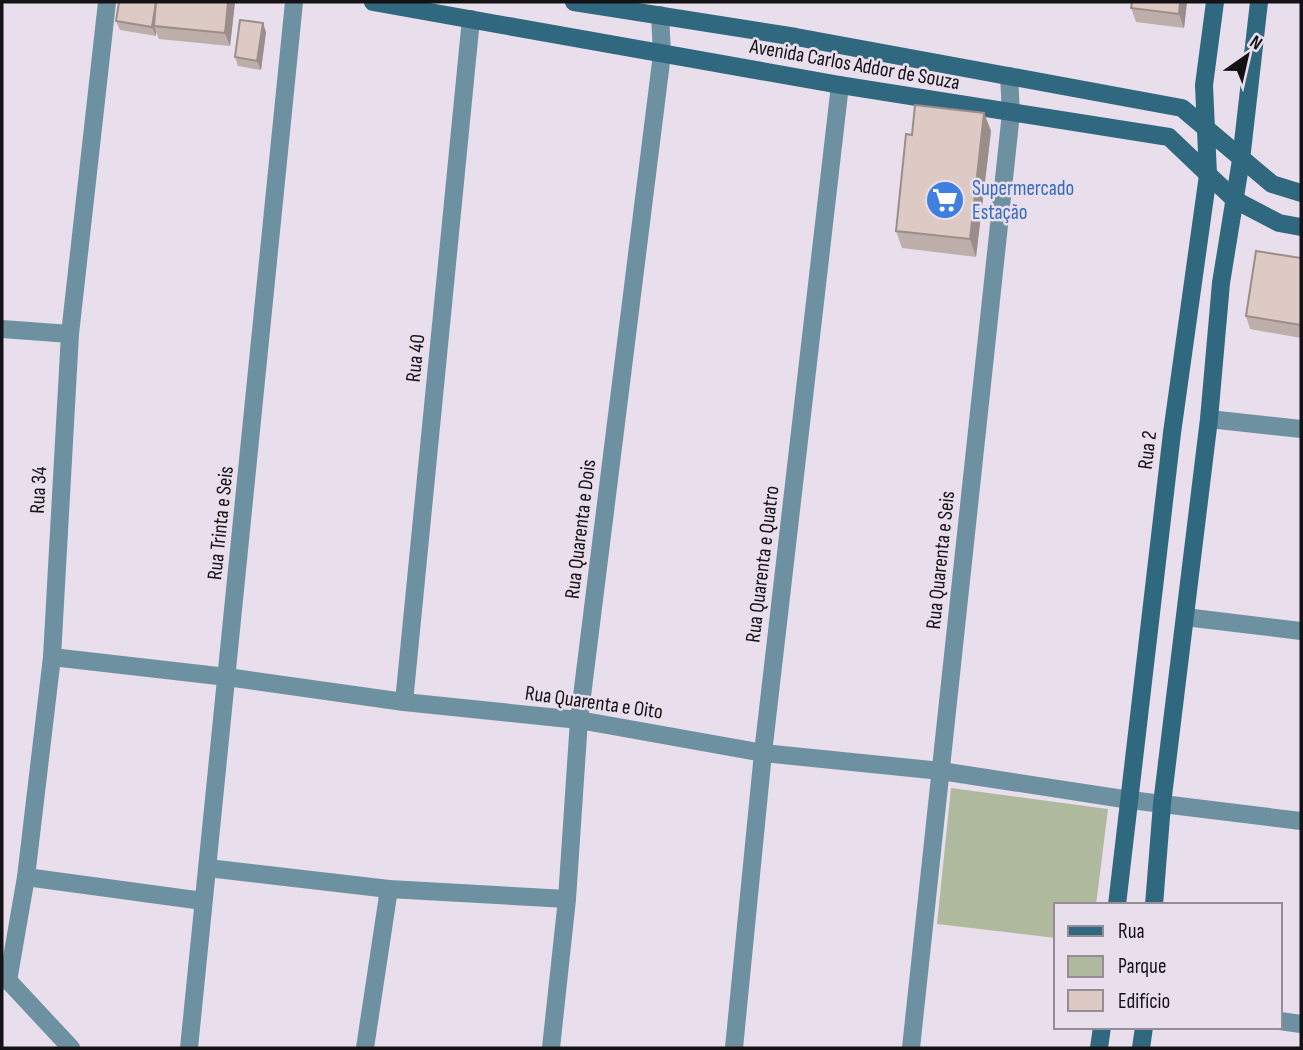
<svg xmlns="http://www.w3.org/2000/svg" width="1303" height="1050" font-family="'Sofia Sans Condensed',sans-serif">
<rect width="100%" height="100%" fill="#e9deec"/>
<polygon fill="#afb99e" points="951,788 1108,809 1096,905 1056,905 1056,938 937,924"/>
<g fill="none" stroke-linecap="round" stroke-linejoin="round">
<g stroke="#6d91a0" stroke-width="18">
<polyline points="2,329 70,334"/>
<polyline points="1209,419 1301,429"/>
<polyline points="1185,617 1301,631"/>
<polyline points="52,657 227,677 404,702 579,720 763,753 941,771 1130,800 1301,821"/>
<polyline points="404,702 471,19"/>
<polyline points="208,868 389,889 567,899"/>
<polyline points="26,877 203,901"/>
<polyline points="2,974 71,1048"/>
<polyline points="8,981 26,877 52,657 70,334 107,2"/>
<polyline points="1280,1021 1301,1024"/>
<polyline points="189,1048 294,2"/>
<polyline points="365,1048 389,889"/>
<polyline points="551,1048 567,899 579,720 662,54 660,15"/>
<polyline points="734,1048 763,753 840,85"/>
<polyline points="911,1048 1011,113 1009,76"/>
</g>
<g stroke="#30697f" stroke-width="18">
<polyline points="373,2 840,85 1169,137 1235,200 1279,223 1301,227"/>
<polyline points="574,2 796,37 1182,108 1272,184 1301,193"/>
<polyline points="1117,905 1172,433 1208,175 1204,85 1215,2"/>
<polyline points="1154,905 1162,804 1209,419 1221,283 1241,160 1259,2"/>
<polyline points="1099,1048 1102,1027"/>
<polyline points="1141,1048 1144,1027"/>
</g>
</g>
<g fill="#beaea9">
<polygon points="235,2 230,46 159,39 156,32 156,36 120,30 116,21"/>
<polygon points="1187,2 1184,28 1136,22 1131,8"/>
<polygon points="266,32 261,70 238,66 235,57"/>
<polygon points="984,113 991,131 976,257 902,248 896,231 912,135"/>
<polygon points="1301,258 1301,338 1250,329 1246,316"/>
</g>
<g fill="#9b8d8a">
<polygon points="156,2 154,26 156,32 156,36 152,27"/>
<polygon points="228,2 235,2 230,46 225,33"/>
<polygon points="1180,2 1187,2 1184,28 1179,14"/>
<polygon points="263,23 266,32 261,70 257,61"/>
<polygon points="984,113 991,131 976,257 970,239"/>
</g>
<g fill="#ddcac5" stroke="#9b8d8a" stroke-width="2">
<polygon points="119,2 156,2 152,27 116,21"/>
<polygon points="156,2 228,2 225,33 154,26"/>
<polygon points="1132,2 1180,2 1179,14 1131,8"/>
<polygon points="240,20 263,23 257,61 235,57"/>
<polygon points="915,105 984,113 970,239 896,231 906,134 912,135"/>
<polygon points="1256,251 1301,258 1301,325 1246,316"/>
</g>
<defs>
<symbol id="supermarket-disc" viewBox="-11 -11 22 22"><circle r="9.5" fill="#3f7fe0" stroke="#e9deec"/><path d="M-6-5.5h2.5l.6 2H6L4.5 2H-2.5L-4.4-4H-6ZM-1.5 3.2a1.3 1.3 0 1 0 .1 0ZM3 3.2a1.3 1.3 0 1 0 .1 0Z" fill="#fff"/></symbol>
</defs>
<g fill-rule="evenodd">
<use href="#supermarket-disc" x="923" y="178" width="44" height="44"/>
</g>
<g text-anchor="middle" stroke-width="5" stroke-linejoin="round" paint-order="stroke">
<g font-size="21" fill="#151216" stroke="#e9deec">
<text transform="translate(855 64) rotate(10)" y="7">Avenida Carlos Addor de Souza</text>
<text transform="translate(415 358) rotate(-84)" y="7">Rua 40</text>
<text transform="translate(1147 450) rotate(-83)" y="7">Rua 2</text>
<text transform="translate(38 490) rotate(-87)" y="7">Rua 34</text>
<text transform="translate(220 523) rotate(-84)" y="7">Rua Trinta e Seis</text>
<text transform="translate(580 529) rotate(-83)" y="7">Rua Quarenta e Dois</text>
<text transform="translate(940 560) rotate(-84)" y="7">Rua Quarenta e Seis</text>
<text transform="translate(762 564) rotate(-83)" y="7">Rua Quarenta e Quatro</text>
<text transform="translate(594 702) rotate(8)" y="7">Rua Quarenta e Oito</text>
</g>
<g font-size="21" fill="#366cbe" stroke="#e9deec" text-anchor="start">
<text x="972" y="195">Supermercado<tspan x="972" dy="24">Estação</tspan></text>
</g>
</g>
<rect width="1303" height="1050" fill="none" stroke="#151216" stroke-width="7"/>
<rect x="1054" y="903" width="228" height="126" fill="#e9deec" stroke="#948c96" stroke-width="2"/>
<rect x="1068" y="926" width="35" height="10" fill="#30697f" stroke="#948c96" stroke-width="2"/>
<text x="1118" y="938" font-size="21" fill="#151216">Rua</text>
<rect x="1068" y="956" width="35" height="21" fill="#afb99e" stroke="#948c96" stroke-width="2"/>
<text x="1118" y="973" font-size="21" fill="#151216">Parque</text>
<rect x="1068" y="990" width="35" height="21" fill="#ddcac5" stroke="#948c96" stroke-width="2"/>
<text x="1118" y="1008" font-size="21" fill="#151216">Edifício</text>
<g transform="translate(1247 56) rotate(34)" stroke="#e9deec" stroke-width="5" paint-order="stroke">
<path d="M0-5L12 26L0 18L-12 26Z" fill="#151216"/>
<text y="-10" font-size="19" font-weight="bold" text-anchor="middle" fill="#151216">N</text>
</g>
</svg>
